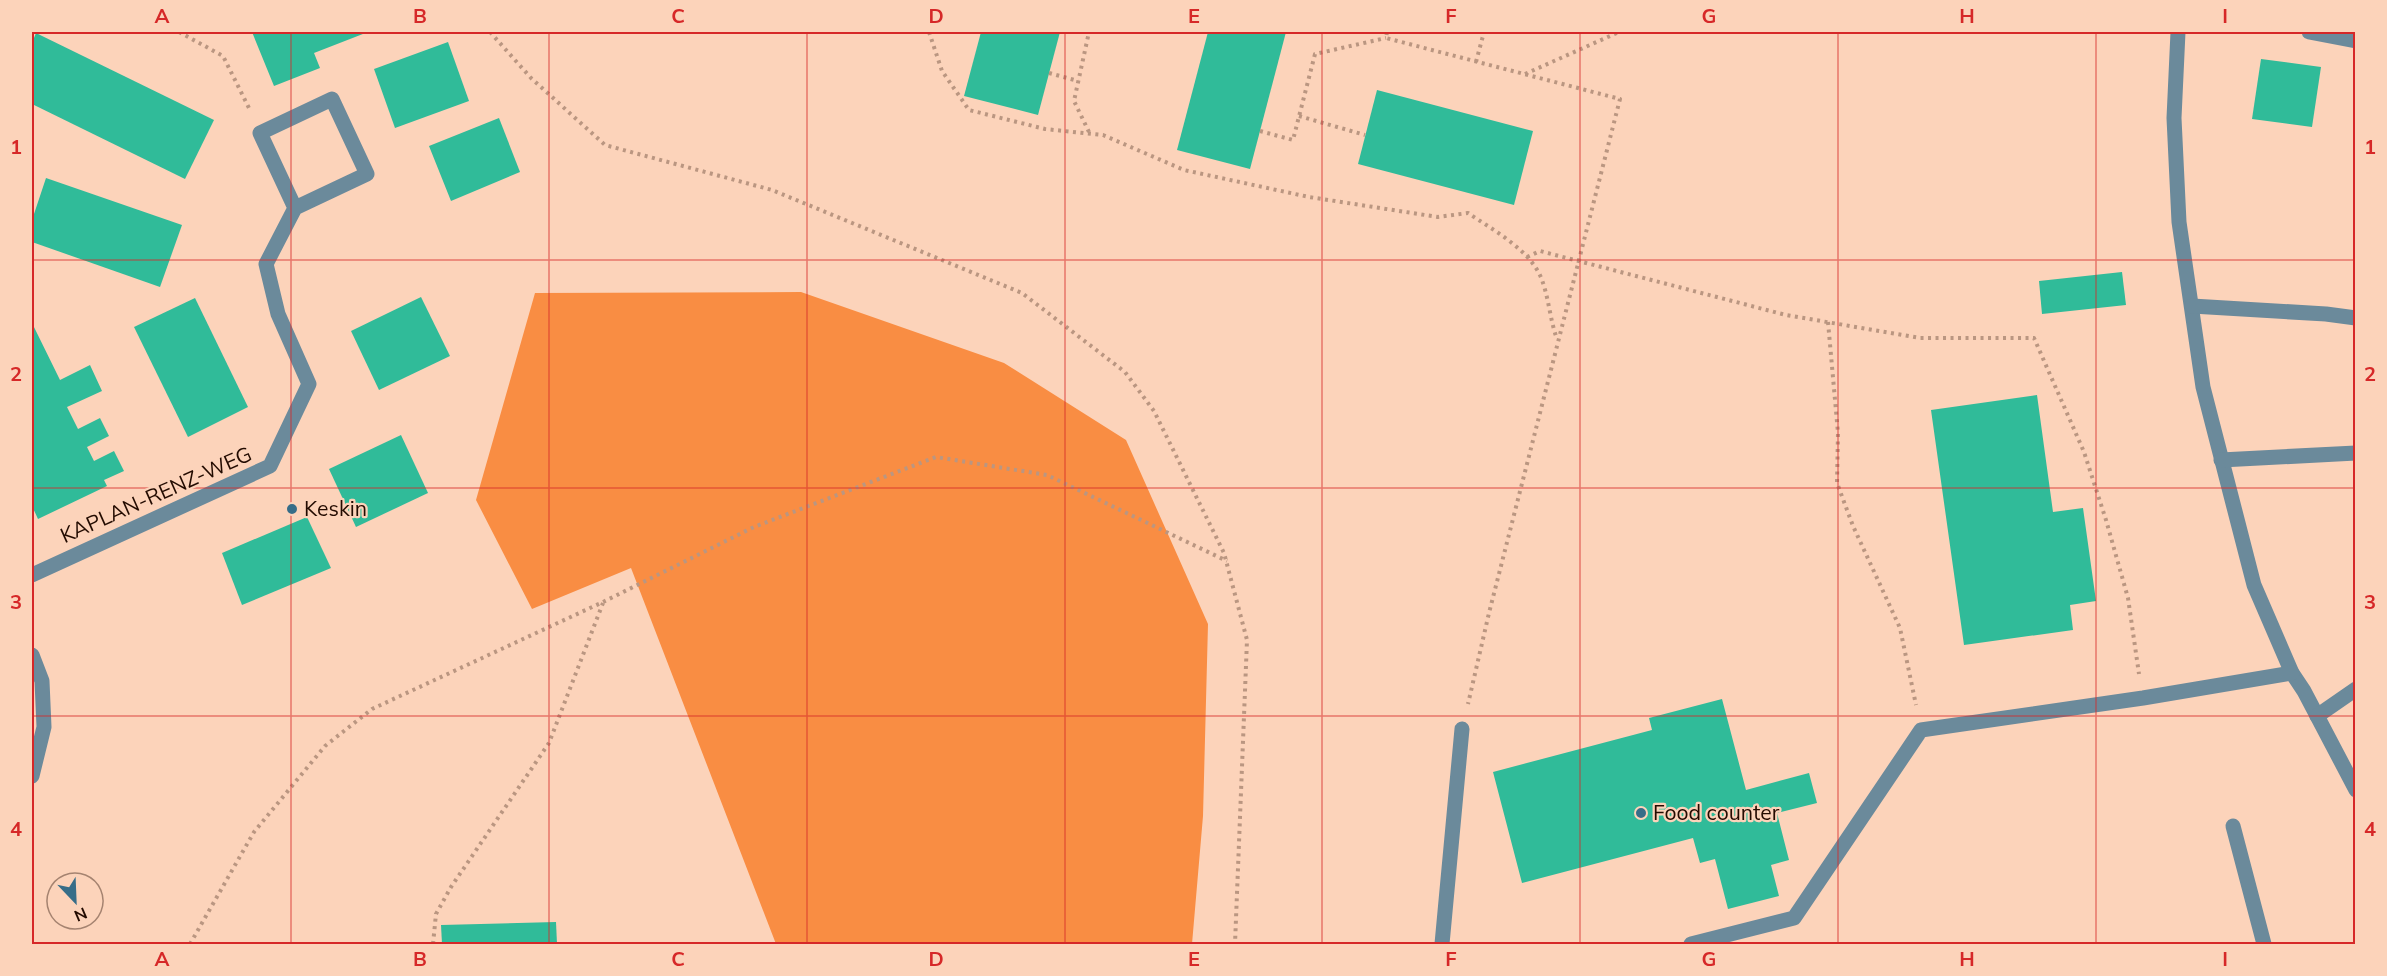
<svg xmlns="http://www.w3.org/2000/svg" width="2387" height="976" font-family="Mulish,sans-serif">
<rect width="100%" height="100%" fill="#fcd3ba"/>
<polygon fill="#f98d43" points="801,292 1004,363 1126,440 1208,624 1203,816 1192,944 776,944 631,568 532,609 476,500 535,293"/>
<g fill="#30bb99">
<polygon points="252,32 368,32 314,53 320,68 274,86"/>
<polygon points="981,32 1060,32 1038,115 964,96"/>
<polygon points="1208,32 1286,32 1250,169 1177,150"/>
<polygon points="36,33 214,120 185,179 32,104 32,43"/>
<polygon points="448,42 469,101 395,128 374,69"/>
<polygon points="2261,59 2321,67 2312,127 2252,119"/>
<polygon points="1377,90 1533,131 1514,205 1358,164"/>
<polygon points="499,118 520,172 451,201 429,146"/>
<polygon points="46,178 182,225 160,287 32,242 32,220"/>
<polygon points="2122,272 2126,305 2042,314 2039,281"/>
<polygon points="421,297 450,356 379,390 351,331"/>
<polygon points="195,298 248,407 188,437 134,327"/>
<polygon points="32,323 60,380 90,365 102,391 67,407 78,429 100,418 109,436 87,447 94,461 114,451 124,471 104,480 107,486 38,519 32,506"/>
<polygon points="2037,395 2053,512 2083,508 2096,601 2070,605 2073,630 1964,645 1931,410"/>
<polygon points="401,435 428,493 356,527 329,469"/>
<polygon points="307,517 331,568 242,605 222,553"/>
<polygon points="1722,699 1746,790 1809,773 1817,803 1777,813 1789,860 1771,865 1779,896 1728,909 1715,859 1700,863 1693,838 1522,883 1493,772 1652,730 1649,718"/>
<polygon points="556,922 557,944 442,944 441,925"/>
</g>
<g fill="none" stroke-linecap="round" stroke-linejoin="round">
<g stroke="#ba9681" stroke-width="4" stroke-dasharray="3 4.5" stroke-linecap="butt">
<polyline points="179,32 223,56 250,110"/>
<polyline points="490,32 531,78 605,145 772,190 1022,293 1125,372 1154,411 1224,553 1247,640 1235,944"/>
<path d="M929,32L942,71L969,110L1045,129L1103,135L1184,170L1309,197L1438,217L1468,213C1493,230 1531,250 1542,280C1549,299 1550,320 1557,339"/>
<polyline points="1387,32 1386,38 1620,99 1489,613 1468,704"/>
<polyline points="1476,62 1484,32"/>
<polyline points="1049,73 1078,81"/>
<polyline points="1525,74 1619,32"/>
<polyline points="1299,116 1365,135"/>
<polyline points="1260,131 1293,140 1315,54 1386,38"/>
<polyline points="1089,132 1074,101 1089,32"/>
<polyline points="1527,257 1540,251 1786,315 1920,338 2034,338 2084,452 2106,520 2128,598 2139,674"/>
<polyline points="1828,322 1838,433 1837,483 1853,526 1900,628 1916,705"/>
<polyline points="190,944 254,832 325,746 372,709 603,602 754,527 936,457 1047,475 1227,561"/>
<polyline points="433,944 436,914 451,887 549,743 603,603"/>
</g>
<g stroke="#6b8a9b" stroke-width="15">
<polyline points="2178,32 2174,118 2179,222 2203,387 2254,585 2292,673 2304,691 2356,790"/>
<polyline points="2309,32 2356,41"/>
<polyline points="2192,306 2326,314 2356,318"/>
<polyline points="2221,460 2356,453"/>
<polyline points="32,575 270,466 309,384 278,314 266,264 295,208 367,174 332,99 260,133 295,208"/>
<polyline points="32,655 42,681 44,727 32,776"/>
<polyline points="2317,716 2356,689"/>
<polyline points="2233,826 2264,944"/>
<polyline points="1442,944 1462,729"/>
<polyline points="1691,944 1794,918 1921,730 2143,698 2292,673"/>
</g>
</g>
<path fill="none" stroke="#d62828" stroke-width="1.5" stroke-opacity="0.55" d="M291,32V944M549,32V944M807,32V944M1065,32V944M1322,32V944M1580,32V944M1838,32V944M2096,32V944M32,260H2356M32,488H2356M32,716H2356"/>
<g fill="#376d88" stroke="#fcd3ba" stroke-width="2">
<circle cx="292" cy="509" r="6"/>
<circle cx="1641" cy="813" r="6"/>
</g>
<g text-anchor="middle" stroke-width="4.5" stroke-linejoin="round" paint-order="stroke">
<g font-size="21" fill="#230b00" stroke="#fcd3ba">
<text transform="translate(156 495) rotate(-24)" y="7">KAPLAN-RENZ-WEG</text>
</g>
<g font-size="21" fill="#230b00" stroke="#fcd3ba" text-anchor="start">
<text x="304" y="516">Keskin</text>
<text x="1653" y="820">Food counter</text>
</g>
</g>
<rect width="2387" height="976" fill="none" stroke="#fcd3ba" stroke-width="66"/>
<g transform="translate(75 901) rotate(157)"><circle r="28" fill="#fcd3ba" stroke="#a58370" stroke-width="1.5"/>
<path d="M0-4.5L10 22L0 15L-10 22Z" fill="#376d88"/>
<text y="-9" font-size="16" font-weight="bold" text-anchor="middle" fill="#230b00">N</text>
</g>
<rect x="33" y="33" width="2321" height="910" fill="none" stroke="#d62828" stroke-width="2"/>
<g font-size="20" text-anchor="middle" font-weight="bold" fill="#d62828">
<text x="162" y="23">A</text>
<text x="420" y="23">B</text>
<text x="678" y="23">C</text>
<text x="936" y="23">D</text>
<text x="1194" y="23">E</text>
<text x="1451" y="23">F</text>
<text x="1709" y="23">G</text>
<text x="1967" y="23">H</text>
<text x="2225" y="23">I</text>
<text x="16" y="154">1</text>
<text x="2370" y="154">1</text>
<text x="16" y="381">2</text>
<text x="2370" y="381">2</text>
<text x="16" y="609">3</text>
<text x="2370" y="609">3</text>
<text x="16" y="836">4</text>
<text x="2370" y="836">4</text>
<text x="162" y="966">A</text>
<text x="420" y="966">B</text>
<text x="678" y="966">C</text>
<text x="936" y="966">D</text>
<text x="1194" y="966">E</text>
<text x="1451" y="966">F</text>
<text x="1709" y="966">G</text>
<text x="1967" y="966">H</text>
<text x="2225" y="966">I</text>
</g>
</svg>
